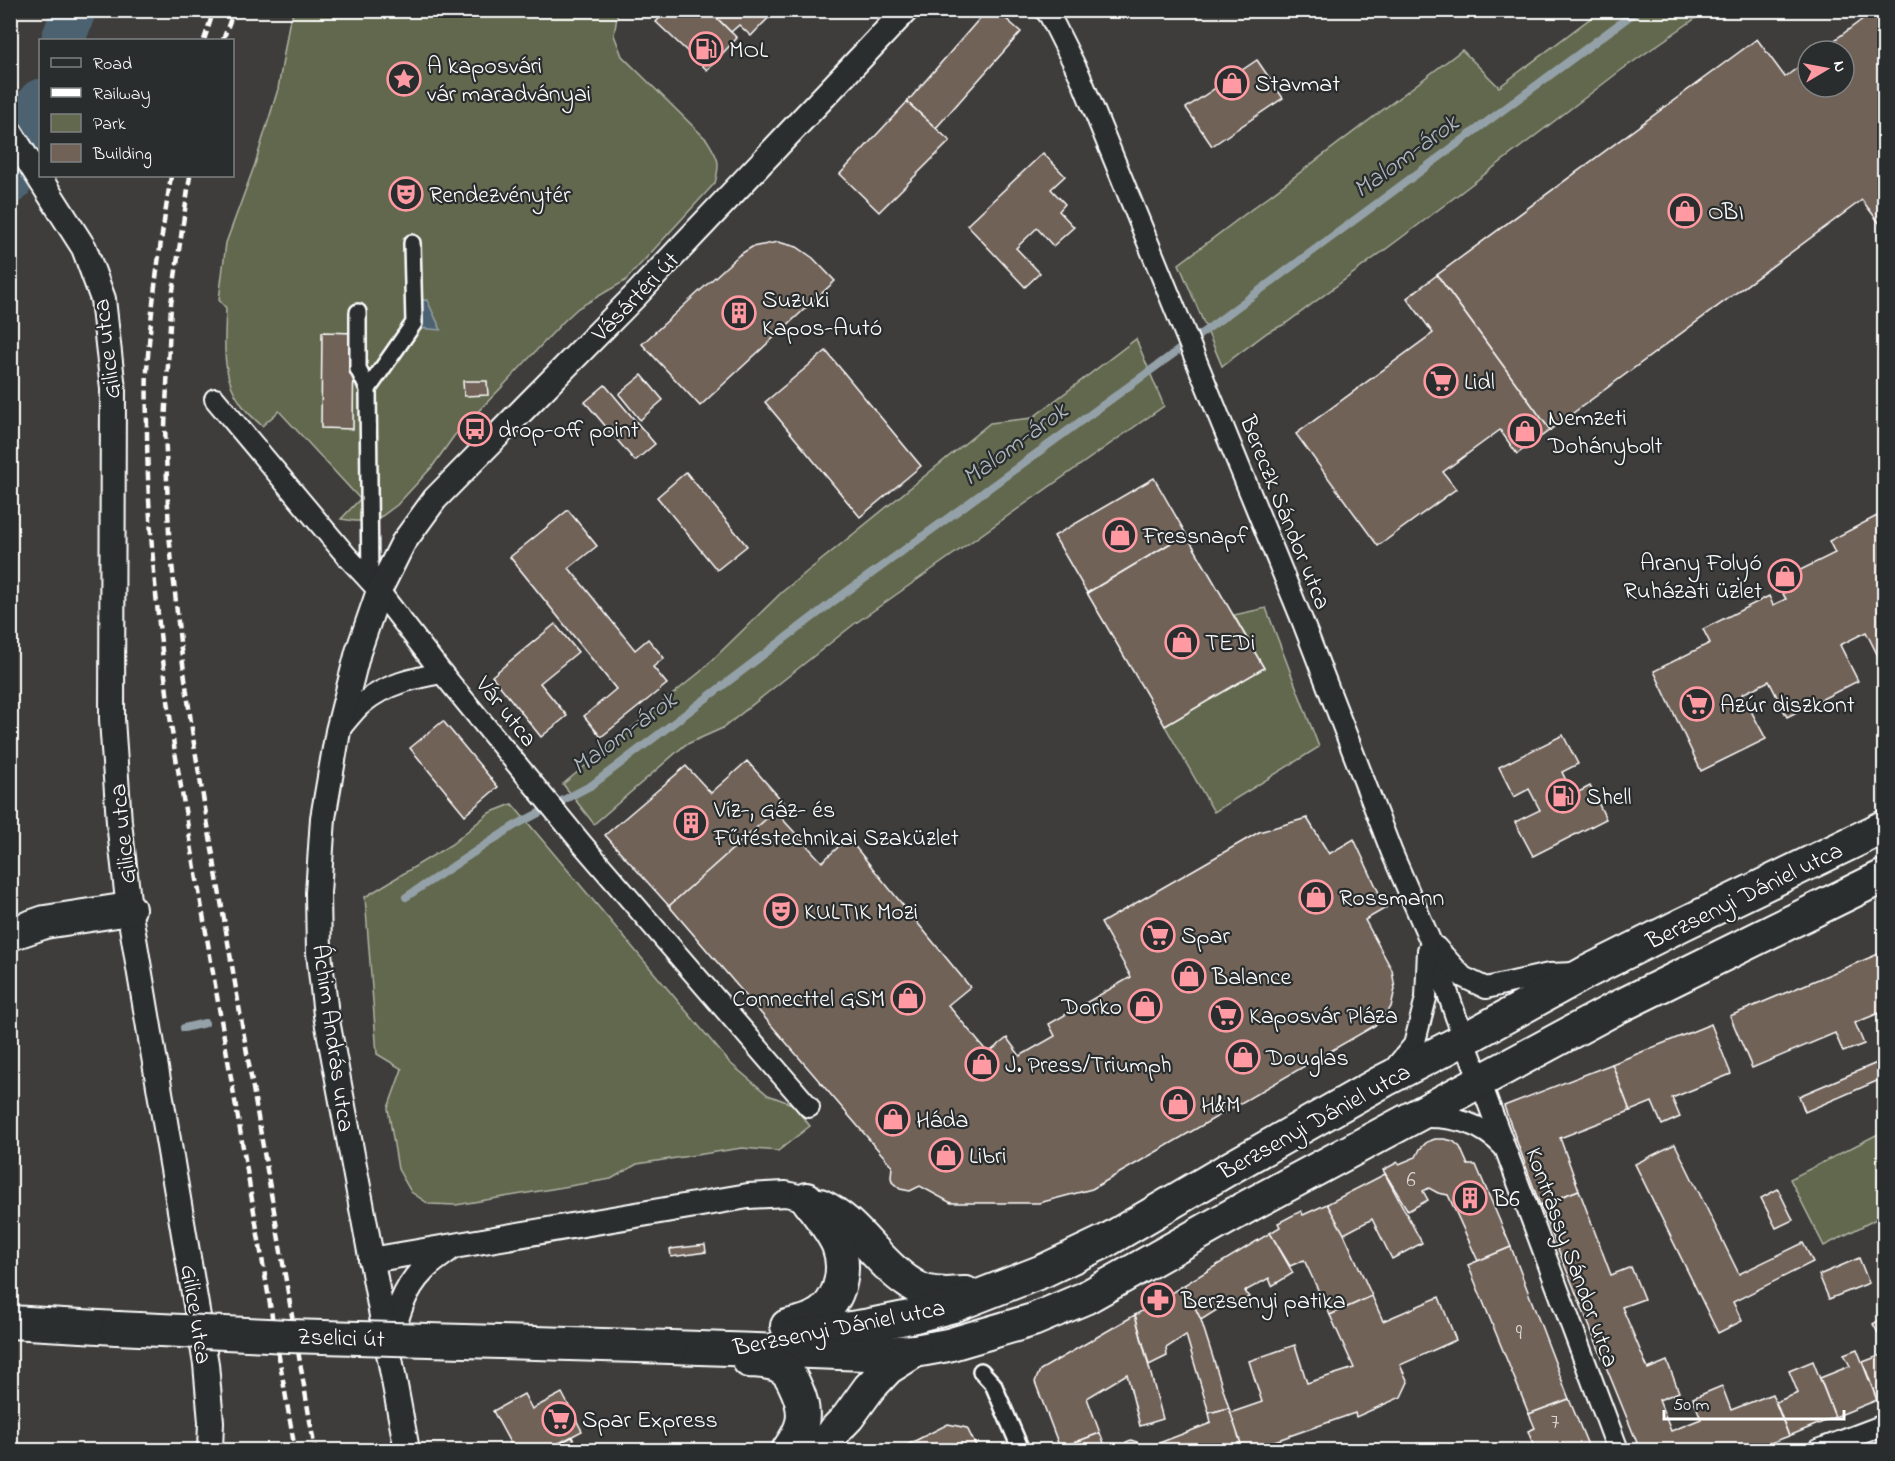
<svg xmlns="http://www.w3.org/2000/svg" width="1895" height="1461" font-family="'Indie Flower',sans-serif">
<rect width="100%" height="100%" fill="#3f3d3b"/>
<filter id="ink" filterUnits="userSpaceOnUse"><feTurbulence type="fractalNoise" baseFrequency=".0167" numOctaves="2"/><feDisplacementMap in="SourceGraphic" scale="12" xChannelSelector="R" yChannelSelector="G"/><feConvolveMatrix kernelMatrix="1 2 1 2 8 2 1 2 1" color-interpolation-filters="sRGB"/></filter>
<g filter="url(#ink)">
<g fill="#62684e" stroke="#b0b4a6" stroke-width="1.5">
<path d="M294,11H618L614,35L622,56L707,140C718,158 721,161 715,183L625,281L578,308L564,321L501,388L454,436L432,467L397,505L382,516L370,521H355L341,519L360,499L279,411L262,426C255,419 247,413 242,405C220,376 225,342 226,308L219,300L226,243L255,164L278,89L289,24Z"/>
<polygon points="1600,11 1706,11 1620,71 1417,226 1285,324 1268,332 1222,366 1179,264 1462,50 1499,87"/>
<polygon points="1136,339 1164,406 853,625 723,728 685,745 594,824 563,784 700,672 782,592 990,423 1032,418"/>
<polygon points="1266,608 1319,747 1214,812 1165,726 1264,668 1234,615"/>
<polygon points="512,804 730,1063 768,1095 792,1104 810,1126 778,1151 742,1148 637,1164 611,1179 456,1205 429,1204 411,1192 398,1169 388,1108 402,1069 377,1054 365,897 452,844 489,813"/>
<polygon points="1884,1131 1884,1215 1824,1246 1790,1179"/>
</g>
<polygon fill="#4d6270" stroke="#94a1a9" stroke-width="1.5" points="427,300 441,330 418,328 417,301"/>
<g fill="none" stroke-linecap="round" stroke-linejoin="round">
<g stroke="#94a1a9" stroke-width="8">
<polyline points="406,897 514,826 592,785 834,601 1213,325 1638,10"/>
<polyline points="184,1028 205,1023"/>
</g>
<g stroke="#4d6270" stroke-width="44">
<polyline points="63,40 74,10"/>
<polyline points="10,182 40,101"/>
</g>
</g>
<g fill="#716258" stroke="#fff" stroke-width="1.5">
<polygon points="667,10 709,10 737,38 707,70 656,22"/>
<polygon points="709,10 776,10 751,36 739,25 731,32"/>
<polygon points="987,10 996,10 1021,32 936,128 907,102"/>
<polygon points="1875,10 1884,10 1884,222 1881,225 1862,200 1550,430 1437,275 1757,39 1785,77 1808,60 1808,87 1844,87 1844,51 1820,51"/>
<polygon points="1257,60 1283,98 1212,146 1186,108"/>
<polygon points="907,102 950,141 879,212 840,174"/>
<polygon points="1043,153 1065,176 1051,189 1065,204 1059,211 1074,227 1053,246 1037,228 1016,248 1040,273 1025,287 967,225"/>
<rect x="397" y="186" width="21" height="14"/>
<polygon points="778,242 797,247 813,258 835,281 700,406 642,344 739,255 752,247"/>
<polygon points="1437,275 1550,430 1517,454 1500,430 1443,472 1456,489 1378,546 1296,434 1433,333 1407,298"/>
<polygon points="322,332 354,333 353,429 321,428"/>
<polygon points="826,351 921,466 860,517 765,402"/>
<polygon points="642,375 663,400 640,420 619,394"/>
<polygon points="463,381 487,381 488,395 464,396"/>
<polygon points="605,385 655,444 635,461 585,402"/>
<polygon points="686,472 747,546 717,570 657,497"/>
<polygon points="1154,478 1186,534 1087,593 1054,536"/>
<polygon points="568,510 597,546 569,568 635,650 648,639 664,658 653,667 667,684 601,737 584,716 616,689 510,557"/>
<polygon points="1877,516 1884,532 1884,668 1866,632 1840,645 1858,681 1787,717 1769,681 1742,694 1766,739 1701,771 1654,671 1710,643 1703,629 1769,596 1773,605 1786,599 1776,582 1835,553 1829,541"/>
<polygon points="1186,534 1264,668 1165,726 1087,593"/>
<polygon points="555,624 578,652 540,683 567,716 541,737 492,676"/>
<polygon points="443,721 498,787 465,815 410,748"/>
<polygon points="1563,735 1578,764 1562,772 1573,795 1590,786 1606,819 1533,856 1515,822 1540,810 1529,789 1514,797 1499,767"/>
<polygon points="747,761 785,804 669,906 605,835 686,766 711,793"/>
<polygon points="775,811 822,862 848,838 970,987 948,1005 988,1053 1007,1038 1020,1056 1055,1036 1049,1024 1131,977 1101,923 1259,832 1307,818 1329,854 1354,839 1386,908 1365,920 1392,970 1395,989 1391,1007 1381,1022 1092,1189 1039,1203 951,1203 920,1186 910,1191 900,1189 892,1182 891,1177 892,1166 669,906"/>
<polygon points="1883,952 1884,956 1884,1011 1855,1023 1864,1044 1843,1052 1835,1033 1752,1068 1730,1016"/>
<polygon points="1711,1024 1731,1074 1672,1098 1680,1117 1662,1125 1652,1102 1630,1111 1612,1064"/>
<polygon points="1884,1060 1884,1078 1805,1112 1799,1096"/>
<polygon points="1612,1064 1630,1111 1560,1138 1579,1190 1540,1205 1504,1106"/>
<polygon points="1435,1139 1444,1139 1453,1141 1460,1147 1468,1165 1476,1165 1511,1247 1478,1261 1448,1195 1438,1193 1429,1188 1423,1191 1428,1200 1408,1211 1383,1170 1398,1162 1399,1164 1416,1157 1420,1149 1427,1142"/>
<polygon points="1675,1144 1739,1274 1803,1243 1813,1262 1733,1302 1742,1321 1718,1333 1635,1164"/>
<polygon points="1385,1174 1422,1243 1392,1259 1372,1219 1344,1234 1327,1204"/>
<polygon points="1778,1189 1793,1220 1776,1228 1761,1198"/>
<polygon points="1579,1190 1611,1275 1631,1267 1644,1299 1622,1307 1648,1369 1667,1361 1679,1392 1659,1400 1671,1431 1701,1419 1693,1398 1722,1386 1731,1410 1772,1394 1789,1436 1752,1450 1640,1450 1540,1205"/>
<polygon points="1327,1204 1344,1234 1372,1296 1330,1315 1304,1260 1290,1266 1270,1233 1280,1227 1278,1223 1301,1211 1303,1215"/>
<polygon points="1270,1233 1293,1273 1272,1286 1269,1278 1245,1291 1249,1297 1229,1309 1226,1304 1201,1320 1184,1285"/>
<polygon points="705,1245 706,1252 671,1257 670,1249"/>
<polygon points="1511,1247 1569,1399 1529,1414 1468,1265"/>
<polygon points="1859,1258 1869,1283 1829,1299 1819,1275"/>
<polygon points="1184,1285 1201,1320 1229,1408 1209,1413 1186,1335 1166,1348 1167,1356 1149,1365 1135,1315"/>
<polygon points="1372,1296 1383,1321 1439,1297 1456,1340 1400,1365 1408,1382 1401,1397 1356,1417 1355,1413 1249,1450 1243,1450 1230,1413 1262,1402 1249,1361 1295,1345 1307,1383 1354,1368 1330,1315"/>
<polygon points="1135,1315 1163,1419 1140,1426 1127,1374 1087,1398 1100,1433 1060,1448 1035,1382 1040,1370"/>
<polygon points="1884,1317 1884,1343 1873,1324"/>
<polygon points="1857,1349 1877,1400 1835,1417 1820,1378 1850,1366 1844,1354"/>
<polygon points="1884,1354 1884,1397 1877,1400 1863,1362"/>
<polygon points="1813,1361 1835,1417 1789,1436 1776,1402 1798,1393 1789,1371"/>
<polygon points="562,1393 582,1431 546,1450 514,1450 493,1411 524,1394 532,1409"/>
<polygon points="1569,1399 1590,1450 1528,1450 1528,1449 1534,1447 1528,1431 1535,1428 1529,1414"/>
<polygon points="1229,1408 1243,1450 1125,1450 1124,1447 1126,1442 1131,1440 1137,1442 1141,1450 1211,1423 1209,1413"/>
<polygon points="948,1424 967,1428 978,1450 897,1450"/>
<polygon points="1100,1433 1107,1450 1061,1450 1060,1448"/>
<polygon points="572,1437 579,1450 546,1450"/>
</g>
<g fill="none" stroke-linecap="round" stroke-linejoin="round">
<defs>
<g id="pedestrian">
<polyline points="358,312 358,369 368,389"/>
<polyline points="370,581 368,389 414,323 412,243"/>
<polyline points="981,1371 993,1384 1021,1450"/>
</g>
<g id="minor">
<polyline points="1045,10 1050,16 1080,76 1302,620 1392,853 1429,938 1456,1017 1618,1450"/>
<polyline points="215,399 345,554 379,591 442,673 583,845 809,1107"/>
<path d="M338,731C346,722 354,710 363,703C386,684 414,678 442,673"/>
<polyline points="1436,947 1463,977 1486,988 1549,974 1575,973"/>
<polyline points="1393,1070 1414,1045 1426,998 1428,950"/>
<path d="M1422,1117C1454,1116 1481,1123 1504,1147"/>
<polyline points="1818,1450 1884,1425"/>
</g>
<g id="tertiary">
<polyline points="10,132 84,248 103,299 113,389 112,719 119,822 129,909 206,1364 211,1422 210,1450"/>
<polyline points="371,1260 748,1196 786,1194 807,1199"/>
<path d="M390,1343C396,1317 403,1290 423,1270C430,1262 440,1256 449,1249"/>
<polyline points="407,1450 326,1015 319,953 318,893 323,818 338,731 358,652 379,591 403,543 435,499 637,294 906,10"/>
</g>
<g id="primary">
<polyline points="10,934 45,922 129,909"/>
<path d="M820,1205C857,1222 875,1260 908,1282C913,1285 918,1289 924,1291C938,1295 951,1294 966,1293"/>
<polyline points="10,1322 117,1328"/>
<path d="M787,1326C800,1323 815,1320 825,1310C842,1294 846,1266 838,1245C831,1229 818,1214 807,1199"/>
<polyline points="793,1337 870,1325 915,1316 953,1306 1043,1271 1106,1241 1230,1168 1385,1080 1465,1039 1587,972 1683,924 1884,827"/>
<polyline points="671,1347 867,1354 915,1351 948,1345 1033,1320 1085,1298 1250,1205 1618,1007 1884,876"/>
<path d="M749,1361C761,1362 775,1361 785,1370C790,1374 794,1383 797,1390C808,1415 803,1429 788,1450"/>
<polyline points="811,1450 824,1442 848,1417 869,1388 888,1368 915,1351"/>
</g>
</defs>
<use href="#pedestrian" stroke="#fff" stroke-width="20"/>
<use href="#minor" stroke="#fff" stroke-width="24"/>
<use href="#tertiary" stroke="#fff" stroke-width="28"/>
<use href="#primary" stroke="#fff" stroke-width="36"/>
<use href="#pedestrian" stroke="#2a2d2e" stroke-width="15"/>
<use href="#minor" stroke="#2a2d2e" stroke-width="20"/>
<use href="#tertiary" stroke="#2a2d2e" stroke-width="24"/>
<use href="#primary" stroke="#2a2d2e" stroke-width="32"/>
<g stroke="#fff" stroke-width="4.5" stroke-dasharray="9 4.5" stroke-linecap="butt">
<polyline points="204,40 214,10"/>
<polyline points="223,40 234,10"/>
<path d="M171,176C161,240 151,304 147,370C146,391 147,412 147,433C148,539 160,642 174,746L295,1450"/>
<polyline points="190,176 171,304 165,426 169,534 180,642 194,744 315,1450"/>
</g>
<defs>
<polyline id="primary-bridge" points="117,1328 288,1336 671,1347"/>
</defs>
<use href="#primary-bridge" stroke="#fff" stroke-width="36" stroke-linecap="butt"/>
<use href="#primary-bridge" stroke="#2a2d2e" stroke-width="32"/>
</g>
</g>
<defs>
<symbol id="fuel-ring" viewBox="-11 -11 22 22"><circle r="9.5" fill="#2a2d2e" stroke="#ff9aa2" stroke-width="1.5"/><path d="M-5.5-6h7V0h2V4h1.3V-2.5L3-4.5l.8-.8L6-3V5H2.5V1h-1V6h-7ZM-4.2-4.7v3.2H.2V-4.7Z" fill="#ff9aa2"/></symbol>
<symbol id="sight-ring" viewBox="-11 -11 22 22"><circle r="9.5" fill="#2a2d2e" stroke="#ff9aa2" stroke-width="1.5"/><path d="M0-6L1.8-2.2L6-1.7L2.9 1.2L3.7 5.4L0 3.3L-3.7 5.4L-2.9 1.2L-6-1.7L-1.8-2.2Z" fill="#ff9aa2"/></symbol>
<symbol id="shop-ring" viewBox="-11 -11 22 22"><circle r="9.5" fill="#2a2d2e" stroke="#ff9aa2" stroke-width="1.5"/><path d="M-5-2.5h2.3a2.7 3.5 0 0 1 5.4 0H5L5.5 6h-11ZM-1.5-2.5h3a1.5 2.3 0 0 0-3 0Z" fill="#ff9aa2"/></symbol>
<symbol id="theatre-ring" viewBox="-11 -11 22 22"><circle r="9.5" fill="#2a2d2e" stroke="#ff9aa2" stroke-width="1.5"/><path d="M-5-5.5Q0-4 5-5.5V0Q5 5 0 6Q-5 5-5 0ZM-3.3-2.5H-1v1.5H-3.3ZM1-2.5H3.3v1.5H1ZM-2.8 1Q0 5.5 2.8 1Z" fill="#ff9aa2"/></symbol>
<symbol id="building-ring" viewBox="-11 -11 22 22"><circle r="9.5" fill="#2a2d2e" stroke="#ff9aa2" stroke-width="1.5"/><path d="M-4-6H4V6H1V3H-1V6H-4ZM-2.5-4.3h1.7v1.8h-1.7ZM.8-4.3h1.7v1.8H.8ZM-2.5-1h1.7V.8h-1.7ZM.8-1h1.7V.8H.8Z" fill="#ff9aa2"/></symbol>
<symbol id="supermarket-ring" viewBox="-11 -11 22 22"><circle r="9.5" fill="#2a2d2e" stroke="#ff9aa2" stroke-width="1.5"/><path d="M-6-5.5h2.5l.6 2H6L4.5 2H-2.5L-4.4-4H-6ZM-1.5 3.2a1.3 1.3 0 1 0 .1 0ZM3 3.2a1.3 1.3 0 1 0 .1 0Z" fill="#ff9aa2"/></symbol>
<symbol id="bus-ring" viewBox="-11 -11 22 22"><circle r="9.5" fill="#2a2d2e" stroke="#ff9aa2" stroke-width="1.5"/><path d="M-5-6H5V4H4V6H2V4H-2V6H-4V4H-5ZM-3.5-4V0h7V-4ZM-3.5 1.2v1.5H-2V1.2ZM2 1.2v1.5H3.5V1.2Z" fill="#ff9aa2"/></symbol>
<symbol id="pharmacy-ring" viewBox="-11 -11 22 22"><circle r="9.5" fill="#2a2d2e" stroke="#ff9aa2" stroke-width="1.5"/><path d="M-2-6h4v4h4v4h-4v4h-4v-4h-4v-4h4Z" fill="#ff9aa2"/></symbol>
</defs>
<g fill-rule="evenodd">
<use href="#fuel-ring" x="687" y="30" width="38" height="38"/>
<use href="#sight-ring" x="385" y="60" width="38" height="38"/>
<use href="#shop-ring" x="1213" y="64" width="38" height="38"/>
<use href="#theatre-ring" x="387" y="175" width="38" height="38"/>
<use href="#shop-ring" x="1666" y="192" width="38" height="38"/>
<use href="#building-ring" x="720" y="294" width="38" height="38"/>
<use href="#supermarket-ring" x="1422" y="362" width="38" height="38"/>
<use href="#bus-ring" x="456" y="410" width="38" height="38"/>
<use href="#shop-ring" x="1506" y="412" width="38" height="38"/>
<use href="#shop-ring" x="1101" y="516" width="38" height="38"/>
<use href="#shop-ring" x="1766" y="557" width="38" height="38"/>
<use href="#shop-ring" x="1163" y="623" width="38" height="38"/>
<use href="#supermarket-ring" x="1678" y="685" width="38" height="38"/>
<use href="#fuel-ring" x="1544" y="777" width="38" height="38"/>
<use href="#building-ring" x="672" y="804" width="38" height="38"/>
<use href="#shop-ring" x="1297" y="878" width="38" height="38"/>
<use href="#theatre-ring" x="762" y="892" width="38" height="38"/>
<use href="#supermarket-ring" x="1139" y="916" width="38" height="38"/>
<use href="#shop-ring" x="1170" y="957" width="38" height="38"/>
<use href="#shop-ring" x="889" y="979" width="38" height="38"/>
<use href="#shop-ring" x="1126" y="987" width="38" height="38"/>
<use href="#supermarket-ring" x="1207" y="996" width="38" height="38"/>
<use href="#shop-ring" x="1224" y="1038" width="38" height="38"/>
<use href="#shop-ring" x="963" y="1045" width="38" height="38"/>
<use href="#shop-ring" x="1159" y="1085" width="38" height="38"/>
<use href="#shop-ring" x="874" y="1100" width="38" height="38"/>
<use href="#shop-ring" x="927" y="1136" width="38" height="38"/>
<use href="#building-ring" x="1451" y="1179" width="38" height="38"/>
<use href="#pharmacy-ring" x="1139" y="1281" width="38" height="38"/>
<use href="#supermarket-ring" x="540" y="1400" width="38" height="38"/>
</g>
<g text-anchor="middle" stroke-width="4.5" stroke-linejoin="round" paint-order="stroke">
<g font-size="21" fill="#dcd8d5">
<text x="1411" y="1186">6</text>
<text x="1519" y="1339">9</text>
<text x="1555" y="1428">7</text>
</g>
<g font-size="24" fill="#fff" stroke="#2a2d2e" text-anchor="start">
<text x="729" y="57">MOL</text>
<text x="427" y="73">A kaposvári<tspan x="427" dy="28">vár maradványai</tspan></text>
<text x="1255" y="91">Stavmat</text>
<text x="429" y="202">Rendezvénytér</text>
<text x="1708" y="219">OBI</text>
<text x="762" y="307">Suzuki<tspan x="762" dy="28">Kapos-Autó</tspan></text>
<text x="1464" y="389">Lidl</text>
<text x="1548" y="425">Nemzeti<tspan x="1548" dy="28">Dohánybolt</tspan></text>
<text x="498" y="437">drop-off point</text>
<text x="1143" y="543">Fressnapf</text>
<text x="1762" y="570" text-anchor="end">Arany Folyó<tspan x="1762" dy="28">Ruházati üzlet</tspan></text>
<text x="1205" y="650">TEDi</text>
<text x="1720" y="712">Azúr diszkont</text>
<text x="1586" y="804">Shell</text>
<text x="714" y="817">Víz-, Gáz- és<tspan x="714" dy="28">Fűtéstechnikai Szaküzlet</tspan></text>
<text x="1339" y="905">Rossmann</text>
<text x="804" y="919">KULTIK Mozi</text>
<text x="1181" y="943">Spar</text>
<text x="1212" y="984">Balance</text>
<text x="885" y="1006" text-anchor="end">Connecttel GSM</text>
<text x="1122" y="1014" text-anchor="end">Dorko</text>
<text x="1249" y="1023">Kaposvár Pláza</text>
<text x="1266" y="1065">Douglas</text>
<text x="1005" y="1072">J. Press/Triumph</text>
<text x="1201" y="1112">H&amp;M</text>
<text x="916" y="1127">Háda</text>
<text x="969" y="1163">Libri</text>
<text x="1493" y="1206">B6</text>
<text x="1181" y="1308">Berzsenyi patika</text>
<text x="582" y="1427">Spar Express</text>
</g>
<g font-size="24" fill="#fff" stroke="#2a2d2e">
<text transform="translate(635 296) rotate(-46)" y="8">Vásártéri út</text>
<text transform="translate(106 349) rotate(-97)" y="8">Gilice utca</text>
<text transform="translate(1286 512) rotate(68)" y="8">Bereczk Sándor utca</text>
<text transform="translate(507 711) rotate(51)" y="8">Vár utca</text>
<text transform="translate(122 834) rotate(-96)" y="8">Gilice utca</text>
<text transform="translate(1744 895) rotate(-26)" y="8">Berzsenyi Dániel utca</text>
<text transform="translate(334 1038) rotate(82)" y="8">Áchim András utca</text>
<text transform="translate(1314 1121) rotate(-29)" y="8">Berzsenyi Dániel utca</text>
<text transform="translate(1573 1257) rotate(70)" y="8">Kontrássy Sándor utca</text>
<text transform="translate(197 1314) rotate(81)" y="8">Gilice utca</text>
<text transform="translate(839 1327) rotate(-11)" y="8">Berzsenyi Dániel utca</text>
<text transform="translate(341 1337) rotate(2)" y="8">Zselici út</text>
</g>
<g font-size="26" font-style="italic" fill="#afb8bf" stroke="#2a2d2e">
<text transform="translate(1405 155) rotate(-36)" y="9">Malom-árok</text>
<text transform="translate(1014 443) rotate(-36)" y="9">Malom-árok</text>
<text transform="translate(623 732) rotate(-36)" y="9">Malom-árok</text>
</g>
</g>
<rect width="1895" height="1461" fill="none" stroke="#2a2d2e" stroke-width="36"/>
<rect x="18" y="18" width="1859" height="1425" fill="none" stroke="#fff" stroke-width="2" filter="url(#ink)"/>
<rect x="39" y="39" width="195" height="138" fill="#2a2d2e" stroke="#7f8182" stroke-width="1.5"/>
<rect x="51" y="58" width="30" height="9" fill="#2a2d2e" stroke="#7f8182" stroke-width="1.5"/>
<text x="93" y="69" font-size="18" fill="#ffffff">Road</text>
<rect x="51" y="88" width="30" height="9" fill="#ffffff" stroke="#7f8182" stroke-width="1.5"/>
<text x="93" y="99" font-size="18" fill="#ffffff">Railway</text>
<rect x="51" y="114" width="30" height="18" fill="#62684e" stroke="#7f8182" stroke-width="1.5"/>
<text x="93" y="129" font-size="18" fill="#ffffff">Park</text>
<rect x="51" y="144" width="30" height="18" fill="#716258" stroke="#7f8182" stroke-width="1.5"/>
<text x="93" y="159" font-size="18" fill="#ffffff">Building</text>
<g transform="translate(1826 69) rotate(80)"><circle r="28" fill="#2a2d2e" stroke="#7f8182" stroke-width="1.5"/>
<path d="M0-4.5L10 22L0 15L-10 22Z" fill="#ff9aa2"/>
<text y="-9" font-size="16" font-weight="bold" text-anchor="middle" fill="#ffffff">N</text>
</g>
<path d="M1664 1410v9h180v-9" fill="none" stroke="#ffffff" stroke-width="3"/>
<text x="1673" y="1410" font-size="18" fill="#ffffff" stroke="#2a2d2e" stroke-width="4.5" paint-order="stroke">50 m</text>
</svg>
